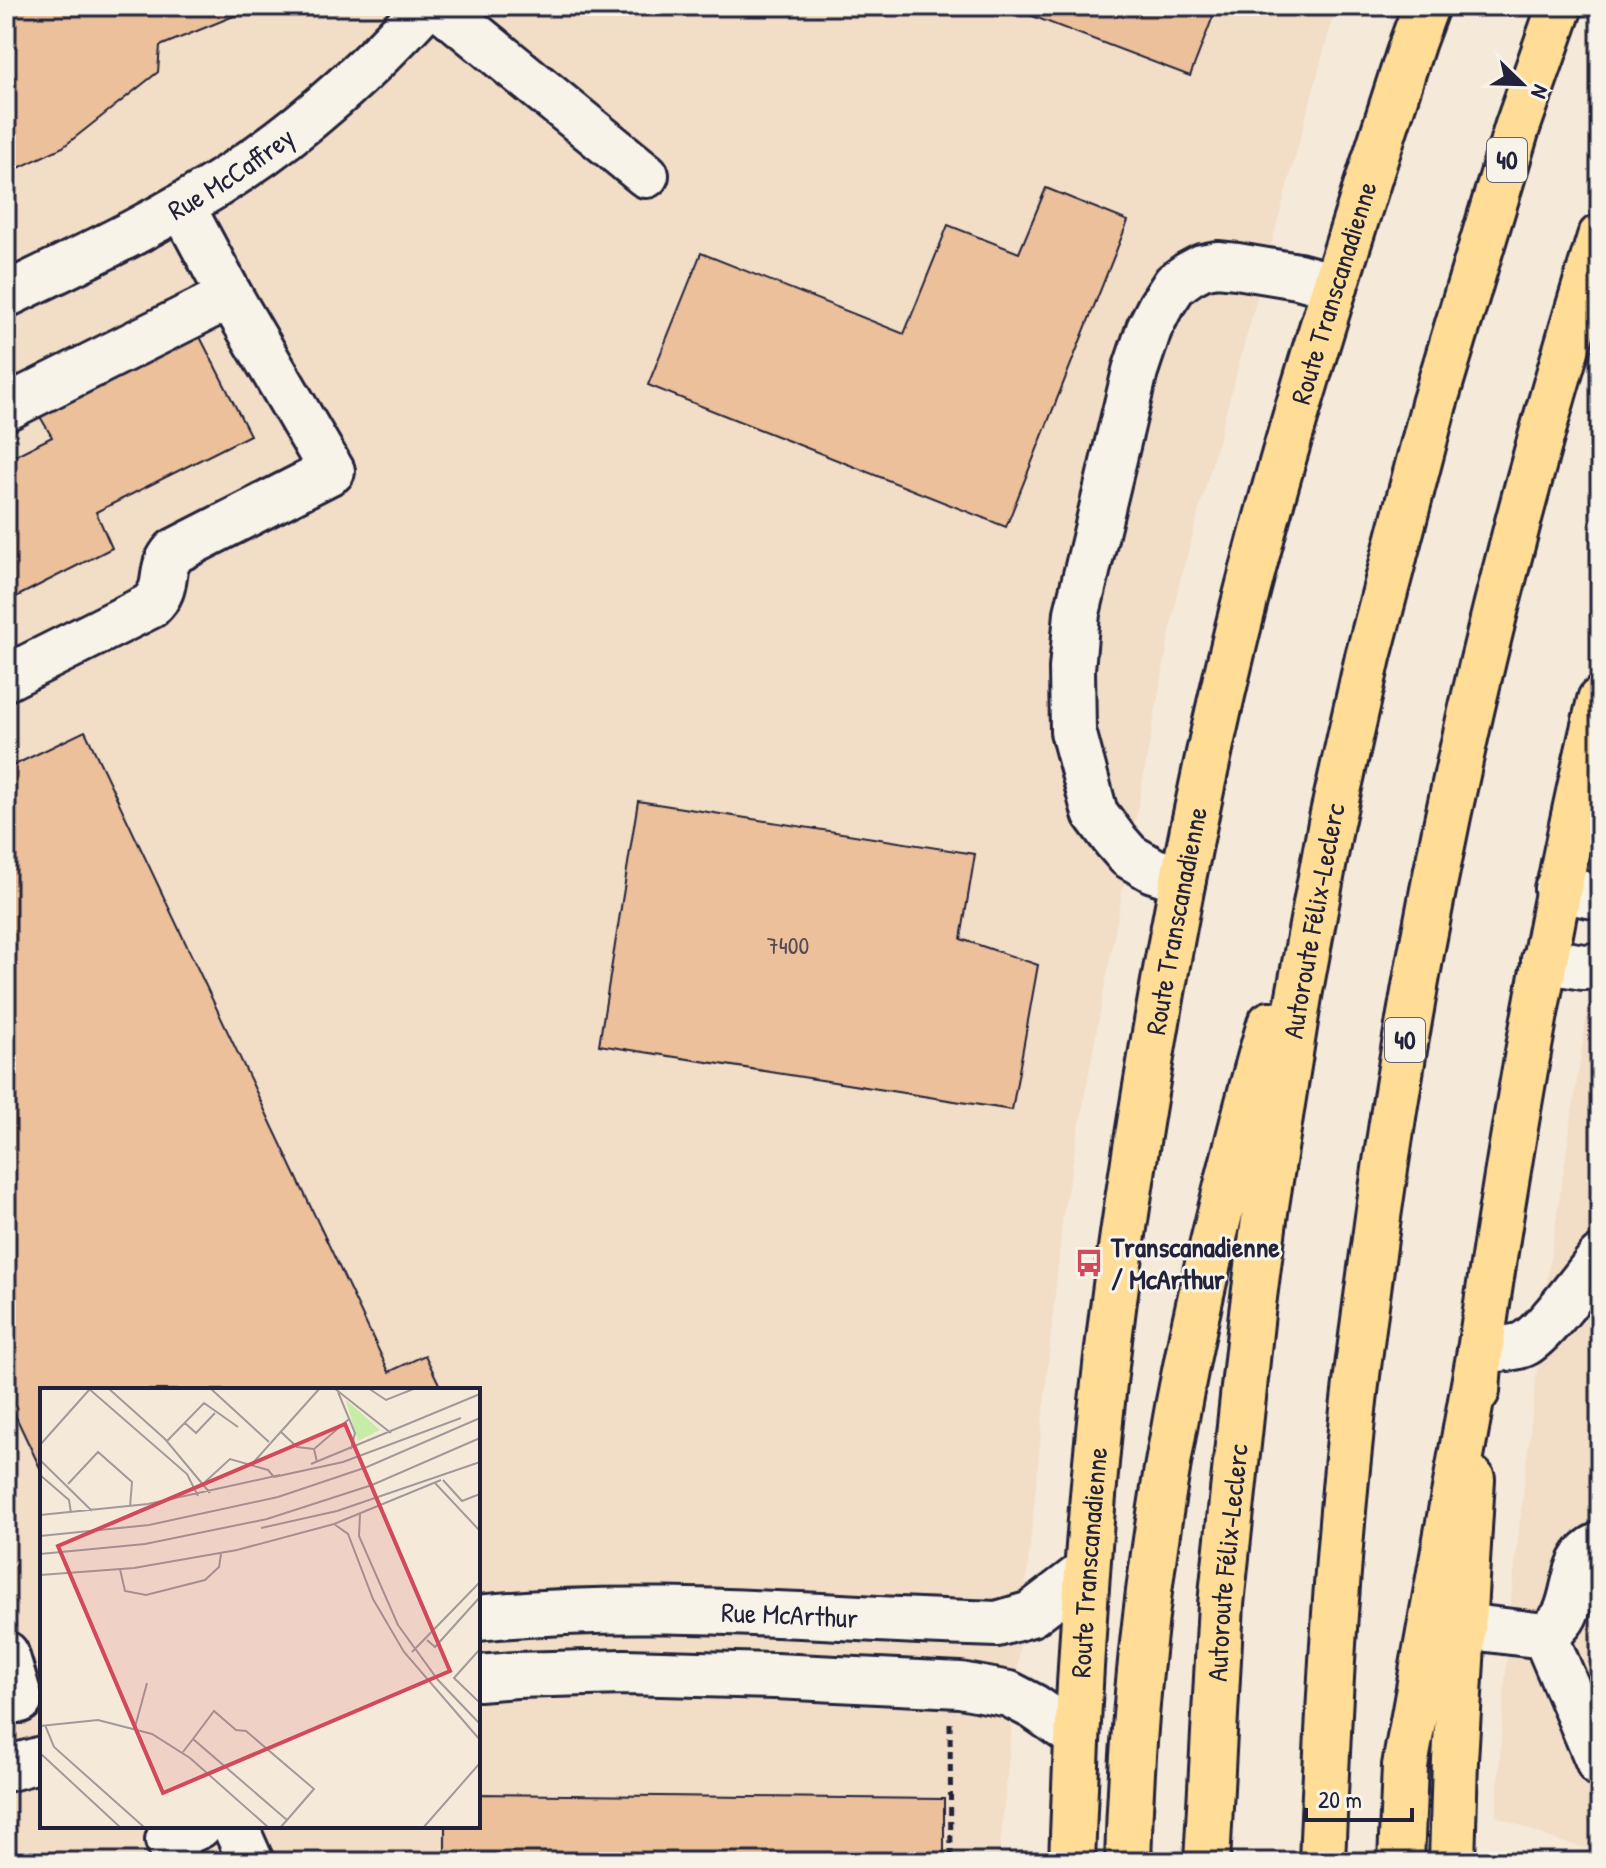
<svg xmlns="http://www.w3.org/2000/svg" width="1606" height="1868" font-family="'Patrick Hand',sans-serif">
<rect width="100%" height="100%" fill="#f5e9d9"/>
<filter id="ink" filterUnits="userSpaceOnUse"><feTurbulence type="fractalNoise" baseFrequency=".0125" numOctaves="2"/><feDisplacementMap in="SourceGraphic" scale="16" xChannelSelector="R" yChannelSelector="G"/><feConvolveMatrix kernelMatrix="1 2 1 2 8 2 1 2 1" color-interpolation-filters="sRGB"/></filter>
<g filter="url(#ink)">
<g fill="#f2ddc6" fill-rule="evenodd">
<path d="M6,6H1336L1178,588L1063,1214L1000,1845V1862H6ZM42,1390H478V1826H42Z"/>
<polygon points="1600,957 1600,1851 1561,1842 1496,1816 1510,1609 1548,1274 1586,1021"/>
</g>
<g fill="#ebc09b" stroke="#22223b" stroke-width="2">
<polygon points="6,6 249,6 251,9 160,46 158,72 63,147 6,174"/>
<polygon points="1021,6 1217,6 1190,76 1019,11"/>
<polygon points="1046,188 1128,221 1006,527 648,385 701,253 904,334 948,225 1019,253"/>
<polygon points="197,331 250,435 96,512 112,548 6,602 6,460 52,437 35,408"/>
<polygon points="85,731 389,1372 425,1355 442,1390 42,1390 42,1472 6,1396 6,769"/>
<polygon points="638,801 975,854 961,939 1038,965 1012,1110 599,1045"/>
<polygon points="478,1794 944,1799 944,1862 445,1862 445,1826 478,1826"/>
</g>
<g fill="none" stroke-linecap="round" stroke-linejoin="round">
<defs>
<g id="minor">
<polyline points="439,6 646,175"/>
<path id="s1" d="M6,295C85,257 165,220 238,171C307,125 370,68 426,6"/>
<polyline points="6,408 230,296 182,206"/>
<path d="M6,678L150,606C172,585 156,571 175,551L332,471L230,296"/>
<polyline points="1183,880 1153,870 1129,856 1115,840 1095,813 1073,731 1072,669 1077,613 1135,371 1149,329 1160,307 1175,284 1189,274 1202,267 1217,264 1237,266 1298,276 1335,286"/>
<polyline points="1557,889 1600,897"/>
<polyline points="1544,960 1583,967 1600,966"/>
<path d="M1480,1351C1492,1349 1514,1349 1524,1344C1543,1335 1585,1277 1600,1258"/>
<path id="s2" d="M478,1618C651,1600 824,1619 997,1624L1031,1614L1087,1571"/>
<polyline points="1463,1626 1545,1636 1600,1765"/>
<path d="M1545,1636C1553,1629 1562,1622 1566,1612C1577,1587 1572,1557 1600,1545"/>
<polyline points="6,1654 20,1700"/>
<polyline points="478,1678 516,1675 624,1672 775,1676 960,1685 1009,1694 1034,1707 1076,1736"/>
<polyline points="6,1769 42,1759"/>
<polyline points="235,1826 251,1862"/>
<polyline points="179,1862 168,1840 199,1826"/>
</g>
<g id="major">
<path d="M1477,1391L1480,1351C1512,1132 1549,915 1600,700"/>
<path id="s3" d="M1072,1862C1077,1725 1084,1588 1097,1452C1109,1322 1128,1192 1150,1063C1174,918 1202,775 1237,632C1286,433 1350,237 1413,41L1426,6"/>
<polyline points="1452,1862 1455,1760 1472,1479"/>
</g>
<g id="highway">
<path d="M1128,1862C1134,1636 1170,1412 1225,1193C1239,1137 1253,1080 1270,1024"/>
<path id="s4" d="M1207,1862L1221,1604L1252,1313L1265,1212L1299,996L1331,823L1368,657L1434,404L1517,128L1560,6"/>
<path d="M1322,1862C1328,1721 1335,1580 1350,1439C1357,1365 1368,1291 1378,1217C1410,992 1453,769 1511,549C1538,444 1568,341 1600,237"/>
<polyline points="1401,1862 1405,1766 1480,1351"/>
</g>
</defs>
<use href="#minor" stroke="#22223b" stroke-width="50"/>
<use href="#major" stroke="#22223b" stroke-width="50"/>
<use href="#highway" stroke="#22223b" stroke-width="50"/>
<polyline stroke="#22223b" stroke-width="5" stroke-dasharray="8 6" stroke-linecap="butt" points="950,1723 951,1862"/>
<use href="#minor" stroke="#f7f3e8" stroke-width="44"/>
<use href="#major" stroke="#ffdd96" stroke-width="44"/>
<use href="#highway" stroke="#ffdd96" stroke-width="44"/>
</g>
</g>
<defs>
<symbol id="bus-bare" viewBox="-9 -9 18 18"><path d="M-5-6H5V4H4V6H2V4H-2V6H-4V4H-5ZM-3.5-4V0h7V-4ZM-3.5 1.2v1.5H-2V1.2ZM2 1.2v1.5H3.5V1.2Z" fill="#d1495b" stroke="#f7f3e8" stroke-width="2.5" paint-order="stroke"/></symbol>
</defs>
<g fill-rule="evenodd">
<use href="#bus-bare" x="1069" y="1243" width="40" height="40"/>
</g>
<g text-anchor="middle" stroke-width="6" stroke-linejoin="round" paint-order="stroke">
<g font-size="24" fill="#544a53">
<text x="788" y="954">7400</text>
</g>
<g fill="#f7f3e8" stroke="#62616f" stroke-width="2">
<rect x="1487" y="138" width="40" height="44" rx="6"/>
<rect x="1385" y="1018" width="40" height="44" rx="6"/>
</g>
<g font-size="26" font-weight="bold" fill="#22223b">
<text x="1507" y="169">40</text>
<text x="1405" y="1049">40</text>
</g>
<g font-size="28" fill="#22223b" stroke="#f7f3e8">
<text dy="10" stroke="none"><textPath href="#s1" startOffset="256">Rue McCaffrey</textPath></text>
<text dy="10" stroke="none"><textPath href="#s3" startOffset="1596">Route Transcanadienne</textPath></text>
<text dy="10" stroke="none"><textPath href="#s3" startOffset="948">Route Transcanadienne</textPath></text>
<text dy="10" stroke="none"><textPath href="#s4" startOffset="948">Autoroute Félix-Leclerc</textPath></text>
<text dy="10" stroke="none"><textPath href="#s3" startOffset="300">Route Transcanadienne</textPath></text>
<text dy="10" stroke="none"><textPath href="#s4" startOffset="300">Autoroute Félix-Leclerc</textPath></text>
<text dy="10" stroke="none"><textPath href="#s2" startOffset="312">Rue McArthur</textPath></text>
</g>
<g font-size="28" font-weight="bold" fill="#22223b" stroke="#f7f3e8" text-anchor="start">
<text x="1111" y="1257">Transcanadienne<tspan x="1111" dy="32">/ McArthur</tspan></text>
</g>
</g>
<g transform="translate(40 1388)">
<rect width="440" height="440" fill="#f5e9d9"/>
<path d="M306,13H307L340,42L318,53Z" fill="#c6eca7"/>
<path fill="none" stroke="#a1999a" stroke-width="2" d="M48,0L147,86L158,108M68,0L125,51L170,105M170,0L229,54M294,0L351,45M328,0L346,12L376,0M298,4L315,45L311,61M145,35L156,45L175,25M240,43L257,59L274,61M127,53L164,15L198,39M0,57L49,2M0,72L52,123M277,74L274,61L309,31M271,76L440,6M211,77L280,0M0,87L29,112L31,125M234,89L303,74L421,30M403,92L422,113L440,106M165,94L190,71L228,82L234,89M395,95L440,143M28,96L58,64L92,94L90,119M320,126L319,148L358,237L398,292L440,336M0,127L108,116L240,87M294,136L308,146L333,211L364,264L440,352M221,140L297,123L440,74M0,148L109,137L238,109L327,79L440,30M0,166L105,156L227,131L332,97L440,50M80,181L85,203L106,207L165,192L179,179L181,166M0,187L94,180L197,162L294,136L401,92M387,252L395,259L440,209M440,261L414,290L440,315M372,264L440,194M5,337L14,359L105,440M0,338L58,332L112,346L150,370L229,440M95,339L107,295M153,351L174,323L196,342L206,343L274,401L247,432M143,364L153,351L247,432L240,440M0,365L81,440M383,440L440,375"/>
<path fill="#d1495b" fill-opacity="0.15" stroke="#d1495b" stroke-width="4" d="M305,36L410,283L123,405L18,158Z"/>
<rect width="440" height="440" fill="none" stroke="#22223b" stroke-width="4"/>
</g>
<rect width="1606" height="1868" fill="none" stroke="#f7f3e8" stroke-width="32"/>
<rect x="16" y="16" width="1574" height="1836" fill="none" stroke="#22223b" stroke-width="3" filter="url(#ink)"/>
<g transform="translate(1522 84) rotate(113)" stroke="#f7f3e8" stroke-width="6" paint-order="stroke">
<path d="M0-6L14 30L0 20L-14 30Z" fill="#22223b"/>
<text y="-12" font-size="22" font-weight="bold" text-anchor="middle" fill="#22223b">N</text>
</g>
<path d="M1306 1808v12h106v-12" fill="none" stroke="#22223b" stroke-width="4"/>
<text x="1318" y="1808" font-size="24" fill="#22223b" stroke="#f7f3e8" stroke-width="6" paint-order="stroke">20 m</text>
</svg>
